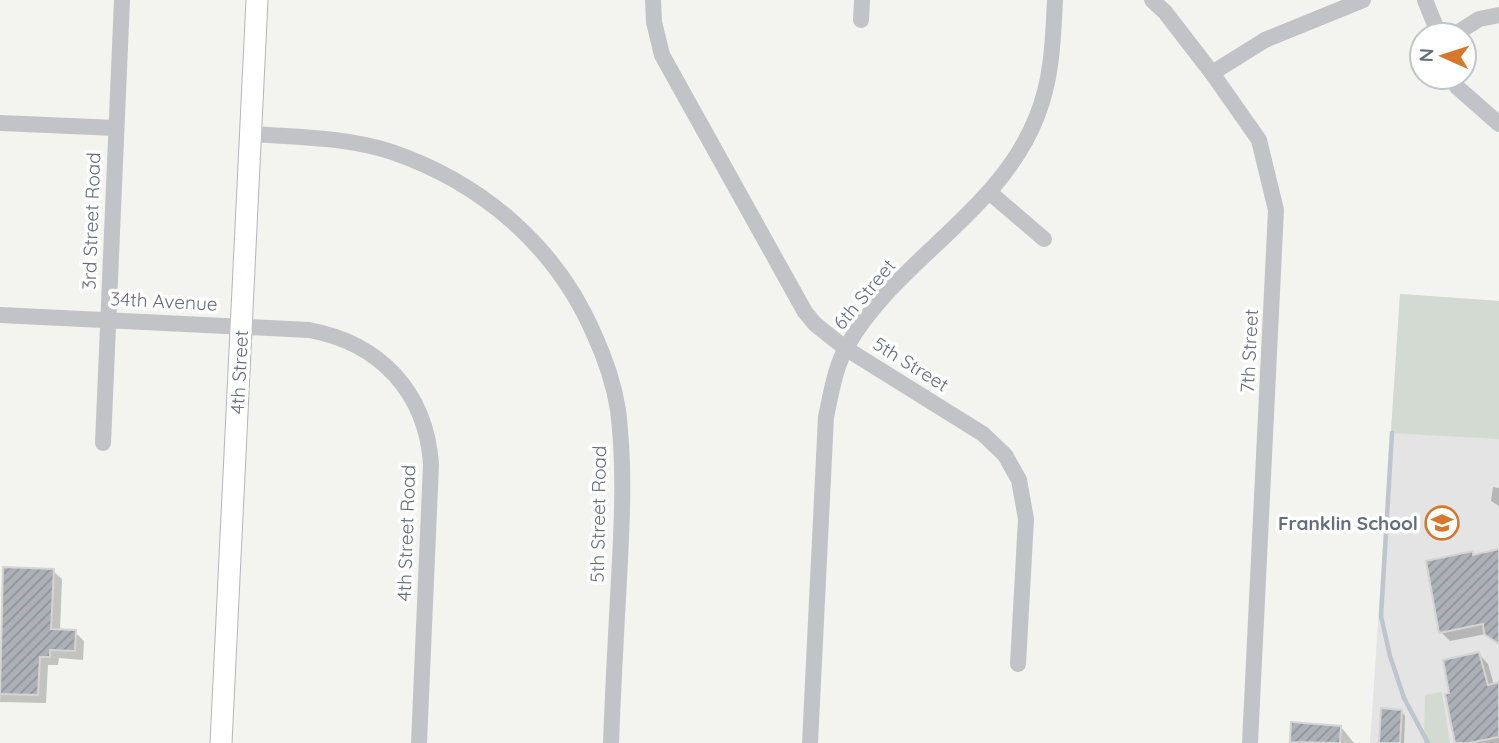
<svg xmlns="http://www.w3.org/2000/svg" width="1499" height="743" font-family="Quicksand,sans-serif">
<defs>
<pattern id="building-hatch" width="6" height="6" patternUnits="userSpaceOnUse" patternTransform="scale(1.75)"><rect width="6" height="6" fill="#acb1b7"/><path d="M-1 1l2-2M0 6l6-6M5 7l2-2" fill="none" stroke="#90949a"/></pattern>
</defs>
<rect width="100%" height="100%" fill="#f3f3ef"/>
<polygon fill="#e3e4e3" points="1400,294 1499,301 1499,743 1370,743"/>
<g fill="#d3dad1">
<polygon points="1400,294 1499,301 1499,439 1391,433"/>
<polygon points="1442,692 1450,743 1424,743 1425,695"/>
</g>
<g fill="#0003">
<polygon points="1493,487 1499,488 1499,506 1491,501"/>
<polygon points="1499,551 1499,645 1486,634 1450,641 1441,632 1472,553 1475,556"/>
<polygon points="5,569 53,571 62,579 60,631 75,632 84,641 83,660 59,658 58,665 48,665 46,703 0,702"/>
<polygon points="1479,654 1488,664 1494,685 1499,684 1499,743 1457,743 1451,694"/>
<polygon points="1401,711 1405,716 1404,743 1380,743"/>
<polygon points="1293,724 1341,727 1354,743 1292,743"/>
</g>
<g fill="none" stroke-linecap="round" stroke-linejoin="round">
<polyline stroke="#bec5cc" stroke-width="4.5" points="1392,433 1381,616 1390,656 1404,698 1428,743"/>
</g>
<g fill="url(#building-hatch)" stroke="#d4d4d2" stroke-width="2">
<polygon points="1499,549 1499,644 1484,634 1483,624 1439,633 1426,561 1473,551 1473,555"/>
<polygon points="3,567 54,569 51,629 76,630 75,651 50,650 50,657 40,657 38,695 0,694"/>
<polygon points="1479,652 1488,685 1499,682 1499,737 1469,743 1455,743 1445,694 1449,693 1443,660"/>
<polygon points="1381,708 1402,710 1400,743 1379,743"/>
<polygon points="1291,722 1341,726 1340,743 1290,742"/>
</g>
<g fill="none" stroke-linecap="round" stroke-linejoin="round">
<defs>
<polyline id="secondary" points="221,743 257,0"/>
</defs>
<use href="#secondary" stroke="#b3b6bb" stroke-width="23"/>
<g stroke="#c1c3c7" stroke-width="16">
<polyline points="653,0 654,22 662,55 805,312 815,324 845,348 983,434 1005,455 1019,480 1026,519 1018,664"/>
<polyline points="1152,0 1165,12 1212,73 1259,140 1276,210 1250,743"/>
<polyline points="1425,0 1439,35"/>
<polyline points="861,20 862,0"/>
<polyline points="1454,35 1479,19 1499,15"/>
<polyline points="1212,73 1265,40 1363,0"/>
<polyline points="1454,77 1457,87 1499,124"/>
<polyline points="0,123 116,128"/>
<path d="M251,134C297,137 347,137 392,152C482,183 556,246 594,334C605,358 614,384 618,410C625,466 622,523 619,579C616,634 613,688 611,743"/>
<polyline points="989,192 1044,239"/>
<path d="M0,315L309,330C380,343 426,392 431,464L419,743"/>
<polyline points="103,443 122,0"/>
<path d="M810,743L826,417C831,394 835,367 847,346C897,259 1000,212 1037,116C1052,79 1053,40 1055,0"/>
</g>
<use href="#secondary" stroke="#fff" stroke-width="21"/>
</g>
<defs>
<symbol id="school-ring" viewBox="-11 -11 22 22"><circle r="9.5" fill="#fff" stroke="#d7772b" stroke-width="1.5"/><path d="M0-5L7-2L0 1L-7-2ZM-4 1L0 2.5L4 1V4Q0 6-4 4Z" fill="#d7772b"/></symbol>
</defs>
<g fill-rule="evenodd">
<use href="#school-ring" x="1423" y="504" width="38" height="38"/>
</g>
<g text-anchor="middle" stroke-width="7" stroke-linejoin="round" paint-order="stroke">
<g font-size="19" fill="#646d7f" stroke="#fff">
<text transform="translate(91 221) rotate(-88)" y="7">3rd Street Road</text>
<text transform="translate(864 294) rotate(-50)" y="7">6th Street</text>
<text transform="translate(164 301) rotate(3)" y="7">34th Avenue</text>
<text transform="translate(1249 351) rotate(-87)" y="7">7th Street</text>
<text transform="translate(911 364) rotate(32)" y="7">5th Street</text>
<text transform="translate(239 372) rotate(-87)" y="7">4th Street</text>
<text transform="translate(598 514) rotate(-89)" y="7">5th Street Road</text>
<text transform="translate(406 533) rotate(-88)" y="7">4th Street Road</text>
</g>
<g font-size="19" font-weight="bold" fill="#646d7f" stroke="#fff" text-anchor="end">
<text x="1418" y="530">Franklin School</text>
</g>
</g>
<g transform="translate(1443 56) rotate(273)"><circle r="33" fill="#ffffff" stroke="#c1c5cc" stroke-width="2"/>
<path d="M0-5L12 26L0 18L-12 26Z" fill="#d7772b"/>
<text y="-10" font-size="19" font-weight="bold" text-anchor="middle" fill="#646d7f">N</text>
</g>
</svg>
